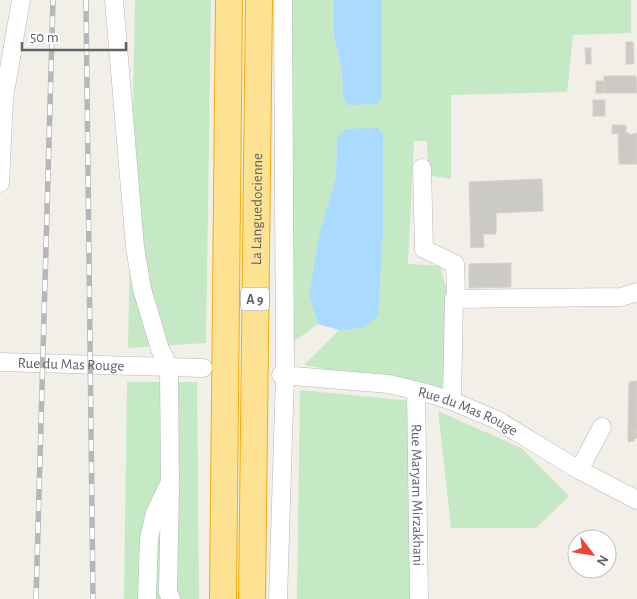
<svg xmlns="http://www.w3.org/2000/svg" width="637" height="599" font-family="'Alegreya Sans',sans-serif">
<rect width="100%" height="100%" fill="#f1efe8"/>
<g fill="#c5e8c5">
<polygon points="135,0 211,0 206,343 128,348"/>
<polygon points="289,0 334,0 334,37 342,70 343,98 382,96 382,0 631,0 631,33 573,35 567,92 451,95 451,179 428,175 427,141 414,141 408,264 440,266 448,294 442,390 304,365 339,330 363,328 337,137 336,177 319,235 309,295 318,324 292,343"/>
<polygon points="127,382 197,382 199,599 124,599"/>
<polygon points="300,390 411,401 411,599 297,599"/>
<polygon points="438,411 521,448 569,496 536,528 451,528"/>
</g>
<g fill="#aadaff">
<polygon points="334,0 382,0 382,96 377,104 348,105 343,98 342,70 334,37"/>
<polygon points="378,128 383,134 383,229 378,316 363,328 339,330 318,324 309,295 319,235 336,177 337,137 346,129"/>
</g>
<g fill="#cccac5" stroke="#d6d1c6">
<polygon points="626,42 633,42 634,64 626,64"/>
<polygon points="585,48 591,48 591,64 586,64"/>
<polygon points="604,76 636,76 637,93 604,93"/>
<rect x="596" y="81" width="8" height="12"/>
<rect x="593" y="100" width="12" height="16"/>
<polygon points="612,125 626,125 626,133 629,133 629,135 637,133 637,164 619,164 618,133 612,134"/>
<polygon points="542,179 543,211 496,213 496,234 483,234 484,247 471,248 469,182"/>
<polygon points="511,263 511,287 469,288 469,264"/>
<polygon points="637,381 637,431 628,431 629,382"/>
<polygon points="628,431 637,431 637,438 634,439 634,441 628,442"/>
</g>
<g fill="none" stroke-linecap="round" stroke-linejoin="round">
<defs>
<g id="minor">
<polyline points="114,0 135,247 142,289 160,349 169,367 170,482 155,513 149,538 147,599"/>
<polyline points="422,168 424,249 455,264 456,294 454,299"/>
<polyline points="0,183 4,98 21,0"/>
<path id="s1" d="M0,362L203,368"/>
<path id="s2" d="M281,375L389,384L430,394L452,401L497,420L579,470L637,500"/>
<path id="s3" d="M416,390L419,599"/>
<polyline points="452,401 454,299 621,297 637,292"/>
<polyline points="579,470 602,427"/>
<polyline points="170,488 168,592 171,599"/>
<polyline points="278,599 285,375 283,0"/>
</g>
<g id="highway">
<polyline points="223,599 229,0"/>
<path id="s4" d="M252,599L259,0"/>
</g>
</defs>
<use href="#minor" stroke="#b5b8bc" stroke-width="19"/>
<use href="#highway" stroke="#f9ab00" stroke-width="28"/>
<use href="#minor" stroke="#fff" stroke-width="18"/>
<use href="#highway" stroke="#fde293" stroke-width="26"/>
<defs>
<g id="rail">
<polyline points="86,0 93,599"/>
<polyline points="36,599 53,0"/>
</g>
</defs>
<use href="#rail" stroke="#b6b7b8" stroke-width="5.5"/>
<use href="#rail" stroke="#fff" stroke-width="4" stroke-dasharray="11" stroke-linecap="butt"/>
</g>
<g text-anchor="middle" stroke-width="4" stroke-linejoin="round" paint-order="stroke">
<rect fill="#fff" stroke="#8f9295" stroke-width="1" x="241" y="287.5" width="28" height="23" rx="4"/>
<g font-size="14" font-weight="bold" fill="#5f6368">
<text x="255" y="304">A 9</text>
</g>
<g font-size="15" fill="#5f6368" stroke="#fff">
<text dy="5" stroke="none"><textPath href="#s4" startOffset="390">La Languedocienne</textPath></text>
<text dy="5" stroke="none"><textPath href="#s1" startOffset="71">Rue du Mas Rouge</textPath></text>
<text dy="5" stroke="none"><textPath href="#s2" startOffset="192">Rue du Mas Rouge</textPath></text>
<text dy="5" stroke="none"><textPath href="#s3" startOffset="105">Rue Maryam Mirzakhani</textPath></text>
</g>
</g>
<g transform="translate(592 554) rotate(121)"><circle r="24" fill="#ffffff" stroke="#bfc1c3"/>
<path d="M0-4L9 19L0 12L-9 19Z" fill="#ea4335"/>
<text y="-8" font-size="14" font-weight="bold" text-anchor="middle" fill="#5f6368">N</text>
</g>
<path d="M22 42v8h104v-8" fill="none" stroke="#5f6368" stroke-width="2.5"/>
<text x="30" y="42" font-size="15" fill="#5f6368" stroke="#ffffff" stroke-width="4" paint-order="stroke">50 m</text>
</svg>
